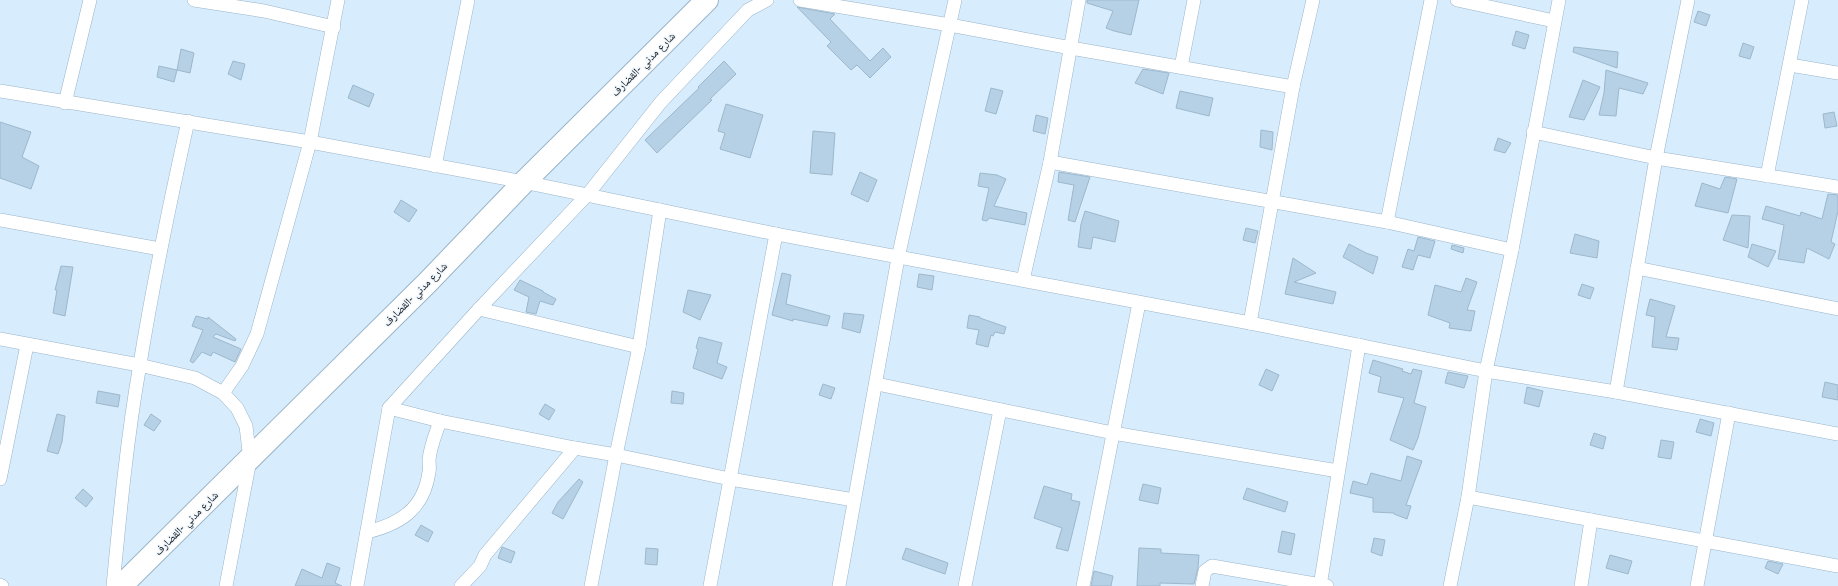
<svg xmlns="http://www.w3.org/2000/svg" width="1838" height="586" font-family="'Noto Sans','Noto Naskh Arabic',sans-serif">
<rect width="100%" height="100%" fill="#d7edfe"/>
<g fill="#b6d1e6" stroke="#9db7cb">
<polygon points="1087,0 1139,0 1131,35 1114,31 1106,28 1113,11 1087,3"/>
<polygon points="797,7 835,14 830,19 870,61 883,48 891,57 870,78 857,65 851,70 827,46 831,42"/>
<polygon points="1698,11 1710,15 1706,26 1694,22"/>
<polygon points="1516,31 1529,35 1525,49 1512,45"/>
<polygon points="1743,43 1754,47 1750,59 1739,56"/>
<polygon points="1574,47 1618,52 1617,68 1573,52"/>
<polygon points="181,49 194,53 190,73 177,70"/>
<polygon points="233,61 245,64 241,80 228,74"/>
<polygon points="724,61 736,74 710,99 712,100 657,153 645,140 699,88 698,87"/>
<polygon points="159,66 177,70 174,82 157,77"/>
<polygon points="1143,69 1169,73 1163,94 1135,83"/>
<polygon points="1606,70 1648,83 1643,94 1619,88 1616,116 1599,115 1604,93"/>
<polygon points="1583,80 1600,87 1584,120 1569,117"/>
<polygon points="353,85 374,94 369,107 348,98"/>
<polygon points="991,88 1003,91 996,114 985,111"/>
<polygon points="1180,91 1213,98 1209,116 1176,108"/>
<polygon points="726,104 763,115 750,158 720,149 725,133 718,131"/>
<polygon points="1834,112 1837,126 1825,128 1823,114"/>
<polygon points="1036,115 1048,118 1045,134 1033,131"/>
<polygon points="0,122 31,132 22,157 39,166 31,189 0,178"/>
<polygon points="1261,130 1273,132 1272,150 1260,147"/>
<polygon points="813,131 835,133 832,175 810,173"/>
<polygon points="1498,138 1511,143 1505,153 1494,150"/>
<polygon points="860,172 877,180 868,202 851,194"/>
<polygon points="1059,172 1090,177 1075,222 1068,220 1074,185 1058,182"/>
<polygon points="980,173 997,175 1006,179 994,206 1027,213 1025,225 989,218 987,221 982,220 989,188 978,186"/>
<polygon points="1725,177 1737,179 1728,213 1695,206 1702,183 1720,189"/>
<polygon points="1828,194 1838,195 1838,211 1831,242 1835,244 1829,259 1807,248 1804,263 1778,259 1784,225 1762,219 1766,206 1800,216 1801,212 1822,219"/>
<polygon points="401,200 417,210 409,222 394,212"/>
<polygon points="1085,211 1119,221 1115,242 1093,237 1091,249 1078,247 1081,224"/>
<polygon points="1732,215 1750,216 1748,248 1723,240"/>
<polygon points="1246,228 1258,231 1255,243 1243,240"/>
<polygon points="1575,234 1599,241 1597,258 1570,253"/>
<polygon points="1418,237 1435,241 1430,258 1418,255 1413,270 1402,267 1408,249 1414,251"/>
<polygon points="1349,244 1366,253 1378,257 1373,274 1343,257"/>
<polygon points="1752,244 1776,251 1768,267 1748,257"/>
<polygon points="1452,245 1464,248 1463,253 1451,249"/>
<polygon points="1293,258 1316,273 1294,282 1336,292 1333,304 1285,294"/>
<polygon points="61,266 73,267 65,316 53,313 57,290 55,290"/>
<polygon points="782,273 791,275 786,304 830,316 827,326 793,319 793,321 772,315"/>
<polygon points="919,274 934,276 932,290 917,287"/>
<polygon points="1466,278 1477,282 1467,310 1475,311 1471,331 1449,328 1450,323 1428,315 1435,285 1461,292"/>
<polygon points="520,280 543,291 543,292 556,299 553,305 540,301 536,314 526,312 529,297 514,290"/>
<polygon points="1582,284 1594,288 1590,299 1578,295"/>
<polygon points="688,290 711,295 700,320 683,312"/>
<polygon points="1650,299 1675,306 1666,337 1679,338 1677,350 1652,347 1655,317 1646,315"/>
<polygon points="844,313 864,315 860,333 842,328"/>
<polygon points="969,315 980,317 980,318 1006,327 1004,334 995,332 993,336 991,335 988,347 976,344 979,330 967,328"/>
<polygon points="196,316 208,319 208,317 236,339 235,341 216,334 213,337 241,349 235,362 213,352 211,356 202,352 193,363 190,361 203,330 192,326"/>
<polygon points="699,337 722,343 717,363 727,367 722,379 693,368 698,349 696,348"/>
<polygon points="1373,360 1403,369 1402,371 1411,374 1413,369 1422,371 1414,403 1426,407 1418,438 1413,450 1390,440 1404,398 1378,392 1381,377 1369,373"/>
<polygon points="1266,369 1279,375 1272,391 1259,385"/>
<polygon points="1448,372 1468,376 1464,388 1445,383"/>
<polygon points="1825,382 1838,385 1838,400 1822,397"/>
<polygon points="823,384 835,388 831,399 819,395"/>
<polygon points="1527,387 1543,391 1539,407 1524,403"/>
<polygon points="98,391 120,395 118,407 96,403"/>
<polygon points="672,391 684,393 683,404 671,403"/>
<polygon points="545,404 555,410 549,420 539,414"/>
<polygon points="57,414 65,416 62,442 58,454 47,451"/>
<polygon points="151,414 161,421 154,431 144,425"/>
<polygon points="1700,419 1714,423 1711,436 1696,432"/>
<polygon points="1594,433 1606,437 1603,449 1590,445"/>
<polygon points="1661,440 1674,442 1671,459 1658,457"/>
<polygon points="1407,456 1422,461 1406,505 1411,506 1407,519 1394,514 1394,513 1373,512 1373,498 1350,493 1353,481 1367,485 1371,473 1401,481"/>
<polygon points="579,479 583,482 563,519 552,513 558,502"/>
<polygon points="1143,484 1161,488 1158,504 1139,500"/>
<polygon points="1044,486 1072,494 1071,500 1080,502 1068,551 1056,548 1062,528 1034,518"/>
<polygon points="1247,488 1288,502 1285,512 1243,499"/>
<polygon points="83,489 93,498 86,507 75,498"/>
<polygon points="421,525 433,532 428,542 415,535"/>
<polygon points="1282,531 1295,534 1291,555 1278,552"/>
<polygon points="1374,538 1385,540 1382,556 1371,552"/>
<polygon points="502,547 515,552 511,563 498,558"/>
<polygon points="646,548 658,549 657,565 645,564"/>
<polygon points="906,548 948,563 945,574 902,559"/>
<polygon points="1139,548 1161,549 1161,553 1199,555 1198,568 1194,584 1160,583 1160,586 1137,586"/>
<polygon points="1610,555 1632,561 1628,574 1606,568"/>
<polygon points="1768,561 1783,564 1778,574 1765,568"/>
<polygon points="327,563 340,568 335,583 342,586 295,586 302,569 322,578"/>
<polygon points="1094,571 1113,576 1111,586 1091,586"/>
</g>
<g fill="none" stroke-linecap="round" stroke-linejoin="round">
<defs>
<g id="street">
<polyline points="194,0 264,11 334,27"/>
<polyline points="800,0 950,25 1071,48 1293,87"/>
<polyline points="1457,0 1554,21"/>
<polyline points="1790,65 1838,73"/>
<polyline points="1181,67 1194,0"/>
<polyline points="0,91 310,142 524,182 776,234 1250,323 1486,371 1616,392 1838,434"/>
<polyline points="65,103 90,0"/>
<polyline points="1533,132 1656,158 1838,187"/>
<polyline points="1050,162 1387,222 1512,250"/>
<polyline points="435,166 468,0"/>
<polyline points="1767,176 1802,0"/>
<polyline points="0,220 160,249"/>
<polyline points="1387,222 1431,0"/>
<polyline points="1637,268 1838,309"/>
<polyline points="1023,280 1050,162 1079,0"/>
<polyline points="479,309 639,347"/>
<polyline points="1250,323 1293,87 1313,0"/>
<polyline points="0,339 139,365 195,378 223,393 237,408 246,426 250,460 226,586"/>
<polyline points="877,384 1113,433 1338,471"/>
<polyline points="1616,392 1656,158 1688,0"/>
<polyline points="223,393 242,366 257,334 310,142 338,0"/>
<polyline points="389,408 440,421 575,448 616,455 730,479 854,500"/>
<polyline points="0,479 27,345"/>
<polyline points="1468,497 1838,566"/>
<path d="M367,532C400,524 424,509 429,472C430,468 429,464 429,460C430,447 436,433 440,421"/>
<polyline points="0,585 2,586"/>
<path d="M113,586C120,512 127,438 140,364C153,283 170,202 188,121"/>
<polyline points="357,586 389,408 479,309 588,194 661,102 748,10 767,0"/>
<polyline points="461,586 480,566 485,555 575,448"/>
<polyline points="591,586 616,455 639,347 660,210"/>
<polyline points="710,586 776,234"/>
<polyline points="839,586 898,258 955,0"/>
<polyline points="965,586 1000,410"/>
<polyline points="1083,586 1139,303"/>
<polyline points="1202,586 1205,571 1212,566 1327,586"/>
<polyline points="1320,586 1359,345"/>
<polyline points="1450,586 1468,497 1486,371 1512,250 1559,0"/>
<polyline points="1581,586 1591,520"/>
<polyline points="1697,586 1729,413"/>
</g>
<polyline id="highway" points="121,586 428,282 524,182 707,0"/>
</defs>
<use href="#street" stroke="#9ab4c8" stroke-width="14"/>
<use href="#highway" stroke="#9ab4c8" stroke-width="24"/>
<use href="#street" stroke="#fff" stroke-width="13"/>
<use href="#highway" stroke="#fff" stroke-width="22"/>
</g>
<g text-anchor="middle" stroke-width="3" stroke-linejoin="round" paint-order="stroke">
<g font-size="11" fill="#0f1920" stroke="#f2f7fc">
<text transform="translate(643 64) rotate(-45)" y="4">شارع مدني -القضارف</text>
<text transform="translate(415 294) rotate(-45)" y="4">شارع مدني -القضارف</text>
<text transform="translate(186 523) rotate(-45)" y="4">شارع مدني -القضارف</text>
</g>
</g>
</svg>
